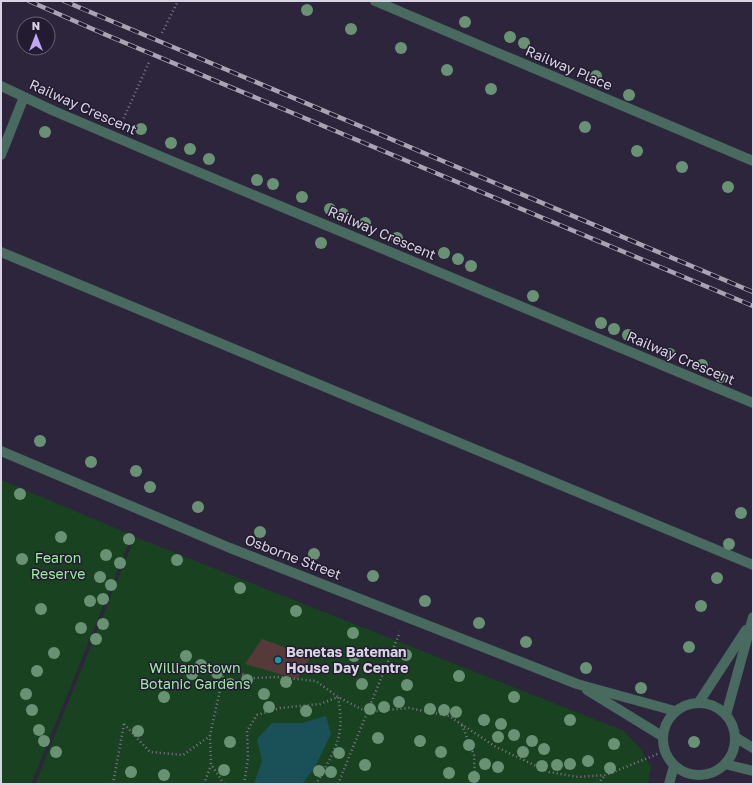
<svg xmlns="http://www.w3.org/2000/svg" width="754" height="785" font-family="'Golos Text',sans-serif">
<rect width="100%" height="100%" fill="#2c253b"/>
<g fill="#194320">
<polygon points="1,480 132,535 31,784 1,784"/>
<polygon points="135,537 624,731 641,749 651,768 648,784 35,784"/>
</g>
<polygon fill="#1a5158" points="326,716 331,734 315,767 302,784 254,784 262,761 257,739 272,723 302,723"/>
<polygon fill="#563a39" points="262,639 311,657 297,679 245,664"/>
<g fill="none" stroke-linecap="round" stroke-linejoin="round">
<g stroke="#7f798c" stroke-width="2.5" stroke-dasharray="1 3" stroke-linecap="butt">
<polyline points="162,33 178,1"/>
<polyline points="122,122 150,60"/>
<polyline points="124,724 150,752 183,755 210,736"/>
<polyline points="462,725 474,755 475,784"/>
<polyline points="113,784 124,724"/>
<polyline points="204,784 211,765"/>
<polyline points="224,784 211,764 210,735 225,668 253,678 277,677 316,681 338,697 367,712 409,708 449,716 496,747 549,772 578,777 606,775 660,753"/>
<path d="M244,784L248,758L247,731L257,715L280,708L320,704L338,697C343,726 341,739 326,766C323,772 320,779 315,784"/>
<polyline points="338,784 400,632"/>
<polyline points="598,784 605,775"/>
</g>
<g stroke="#486a5f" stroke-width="10">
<polyline points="375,1 753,161"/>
<polyline points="1,86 54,111 167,159 753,403"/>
<polyline points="1,155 24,97"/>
<polyline points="1,252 753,565"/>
<polyline points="1,451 230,548 577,684 675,711"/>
<polyline points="587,690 662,736"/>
<polyline points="699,702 746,630"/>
<circle cx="699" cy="739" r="36"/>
<polyline points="726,715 753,617"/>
<polyline points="735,737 753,748"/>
<polyline points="725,764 753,771"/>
<polyline points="669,784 674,766"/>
</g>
<defs>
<g id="rail">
<polyline points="29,1 104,34 753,306"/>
<polyline points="64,1 753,292"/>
</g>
</defs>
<use href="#rail" stroke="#a9a3b4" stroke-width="4.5"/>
<use href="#rail" stroke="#231b30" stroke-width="3" stroke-dasharray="9" stroke-linecap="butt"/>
</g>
<g fill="#699275">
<circle cx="307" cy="10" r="6"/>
<circle cx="465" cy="22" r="6"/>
<circle cx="351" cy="29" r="6"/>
<circle cx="510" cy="37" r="6"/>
<circle cx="524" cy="43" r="6"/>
<circle cx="401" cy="48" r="6"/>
<circle cx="447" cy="70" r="6"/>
<circle cx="596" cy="76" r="6"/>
<circle cx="491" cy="89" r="6"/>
<circle cx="629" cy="95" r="6"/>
<circle cx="585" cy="127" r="6"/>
<circle cx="141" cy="129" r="6"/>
<circle cx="45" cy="132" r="6"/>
<circle cx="171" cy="143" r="6"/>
<circle cx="190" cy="149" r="6"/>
<circle cx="637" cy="151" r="6"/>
<circle cx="209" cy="159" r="6"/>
<circle cx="682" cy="167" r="6"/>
<circle cx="257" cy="180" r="6"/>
<circle cx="273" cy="184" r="6"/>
<circle cx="728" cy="187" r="6"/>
<circle cx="302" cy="197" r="6"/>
<circle cx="330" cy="209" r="6"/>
<circle cx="343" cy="214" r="6"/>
<circle cx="365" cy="223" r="6"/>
<circle cx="397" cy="238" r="6"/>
<circle cx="321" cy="243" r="6"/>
<circle cx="444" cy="253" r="6"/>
<circle cx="458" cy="259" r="6"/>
<circle cx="471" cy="266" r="6"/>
<circle cx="533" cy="296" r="6"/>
<circle cx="601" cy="323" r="6"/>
<circle cx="614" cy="329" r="6"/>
<circle cx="628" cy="335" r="6"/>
<circle cx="670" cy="354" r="6"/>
<circle cx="702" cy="365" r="6"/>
<circle cx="721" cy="377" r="6"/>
<circle cx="40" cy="441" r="6"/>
<circle cx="91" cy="462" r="6"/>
<circle cx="136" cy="471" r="6"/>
<circle cx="150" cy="487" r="6"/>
<circle cx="20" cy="494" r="6"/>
<circle cx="198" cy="507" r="6"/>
<circle cx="741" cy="513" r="6"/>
<circle cx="260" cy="532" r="6"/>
<circle cx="61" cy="537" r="6"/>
<circle cx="129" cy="539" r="6"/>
<circle cx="729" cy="544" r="6"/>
<circle cx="314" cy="554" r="6"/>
<circle cx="106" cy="555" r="6"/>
<circle cx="22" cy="559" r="6"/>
<circle cx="177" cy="560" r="6"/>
<circle cx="120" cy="563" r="6"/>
<circle cx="373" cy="576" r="6"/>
<circle cx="100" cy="577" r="6"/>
<circle cx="717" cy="578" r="6"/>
<circle cx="111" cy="585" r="6"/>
<circle cx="240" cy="588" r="6"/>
<circle cx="103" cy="599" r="6"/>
<circle cx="90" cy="601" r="6"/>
<circle cx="425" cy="601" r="6"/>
<circle cx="701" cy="606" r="6"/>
<circle cx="41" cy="609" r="6"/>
<circle cx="296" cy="611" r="6"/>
<circle cx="479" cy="623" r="6"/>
<circle cx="103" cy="624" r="6"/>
<circle cx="81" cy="628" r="6"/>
<circle cx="353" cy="633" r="6"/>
<circle cx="96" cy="639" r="6"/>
<circle cx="526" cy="642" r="6"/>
<circle cx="689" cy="647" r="6"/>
<circle cx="54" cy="653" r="6"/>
<circle cx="406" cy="655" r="6"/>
<circle cx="186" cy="656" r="6"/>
<circle cx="354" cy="656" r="6"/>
<circle cx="201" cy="665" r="6"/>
<circle cx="586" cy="668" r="6"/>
<circle cx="37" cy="671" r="6"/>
<circle cx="217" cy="673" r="6"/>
<circle cx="192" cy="674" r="6"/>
<circle cx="459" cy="676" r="6"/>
<circle cx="247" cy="680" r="6"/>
<circle cx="286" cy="682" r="6"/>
<circle cx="230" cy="684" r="6"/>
<circle cx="362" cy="684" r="6"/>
<circle cx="407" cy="685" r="6"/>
<circle cx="641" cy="688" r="6"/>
<circle cx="26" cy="694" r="6"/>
<circle cx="264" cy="694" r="6"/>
<circle cx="164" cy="697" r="6"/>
<circle cx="514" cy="697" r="6"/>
<circle cx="399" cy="702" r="6"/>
<circle cx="269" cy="707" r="6"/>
<circle cx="384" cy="707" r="6"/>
<circle cx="370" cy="709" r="6"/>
<circle cx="430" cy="709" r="6"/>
<circle cx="32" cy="710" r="6"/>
<circle cx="444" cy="710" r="6"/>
<circle cx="306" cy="711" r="6"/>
<circle cx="456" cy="712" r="6"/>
<circle cx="484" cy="720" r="6"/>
<circle cx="570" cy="720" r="6"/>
<circle cx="501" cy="724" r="6"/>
<circle cx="39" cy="730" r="6"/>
<circle cx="138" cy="731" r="6"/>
<circle cx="514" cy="735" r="6"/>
<circle cx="498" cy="737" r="6"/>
<circle cx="378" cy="738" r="6"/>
<circle cx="44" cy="741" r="6"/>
<circle cx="420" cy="741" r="6"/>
<circle cx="532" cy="741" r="6"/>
<circle cx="230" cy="742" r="6"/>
<circle cx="694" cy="742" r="6"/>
<circle cx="614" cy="744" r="6"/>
<circle cx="469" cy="745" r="6"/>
<circle cx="544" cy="749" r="6"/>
<circle cx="56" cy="752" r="6"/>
<circle cx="441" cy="752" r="6"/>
<circle cx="523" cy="752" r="6"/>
<circle cx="339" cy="753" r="6"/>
<circle cx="588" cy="761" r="6"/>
<circle cx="485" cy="764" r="6"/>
<circle cx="570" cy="764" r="6"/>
<circle cx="365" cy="765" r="6"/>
<circle cx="557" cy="765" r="6"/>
<circle cx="542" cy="766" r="6"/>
<circle cx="498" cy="767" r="6"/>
<circle cx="610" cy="768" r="6"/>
<circle cx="224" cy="770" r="6"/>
<circle cx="319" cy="771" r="6"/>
<circle cx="131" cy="772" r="6"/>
<circle cx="331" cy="772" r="6"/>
<circle cx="449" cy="773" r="6"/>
<circle cx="164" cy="775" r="6"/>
<circle cx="474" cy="777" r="6"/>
</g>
<circle fill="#0f9aa8" stroke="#231b30" stroke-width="1.5" cx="278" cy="660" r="4"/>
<g text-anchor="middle" stroke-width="3" stroke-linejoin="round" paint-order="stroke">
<g font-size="14" fill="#d8d3e2" stroke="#231b30">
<text transform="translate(569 68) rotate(23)" y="5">Railway Place</text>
<text transform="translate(83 107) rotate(24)" y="5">Railway Crescent</text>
<text transform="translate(382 233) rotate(23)" y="5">Railway Crescent</text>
<text transform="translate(681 358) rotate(23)" y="5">Railway Crescent</text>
<text transform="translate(293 557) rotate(21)" y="5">Osborne Street</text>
</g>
<g font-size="14" fill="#9beba4" stroke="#231b30">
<text x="58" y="563">Fearon<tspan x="58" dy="16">Reserve</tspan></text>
<text x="195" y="673">Williamstown<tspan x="195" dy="16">Botanic Gardens</tspan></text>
</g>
<g font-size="14" font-weight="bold" fill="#d8d3e2" stroke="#231b30" text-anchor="start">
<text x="286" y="657">Benetas Bateman<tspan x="286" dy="16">House Day Centre</tspan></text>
</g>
</g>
<rect width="754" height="785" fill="none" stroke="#d8d3e2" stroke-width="4"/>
<g transform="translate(36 36)"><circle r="19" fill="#231b30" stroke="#6b6577"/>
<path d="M0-3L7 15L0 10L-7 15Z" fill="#c1a8f3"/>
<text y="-6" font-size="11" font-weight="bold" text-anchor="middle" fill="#d8d3e2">N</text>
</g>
</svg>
